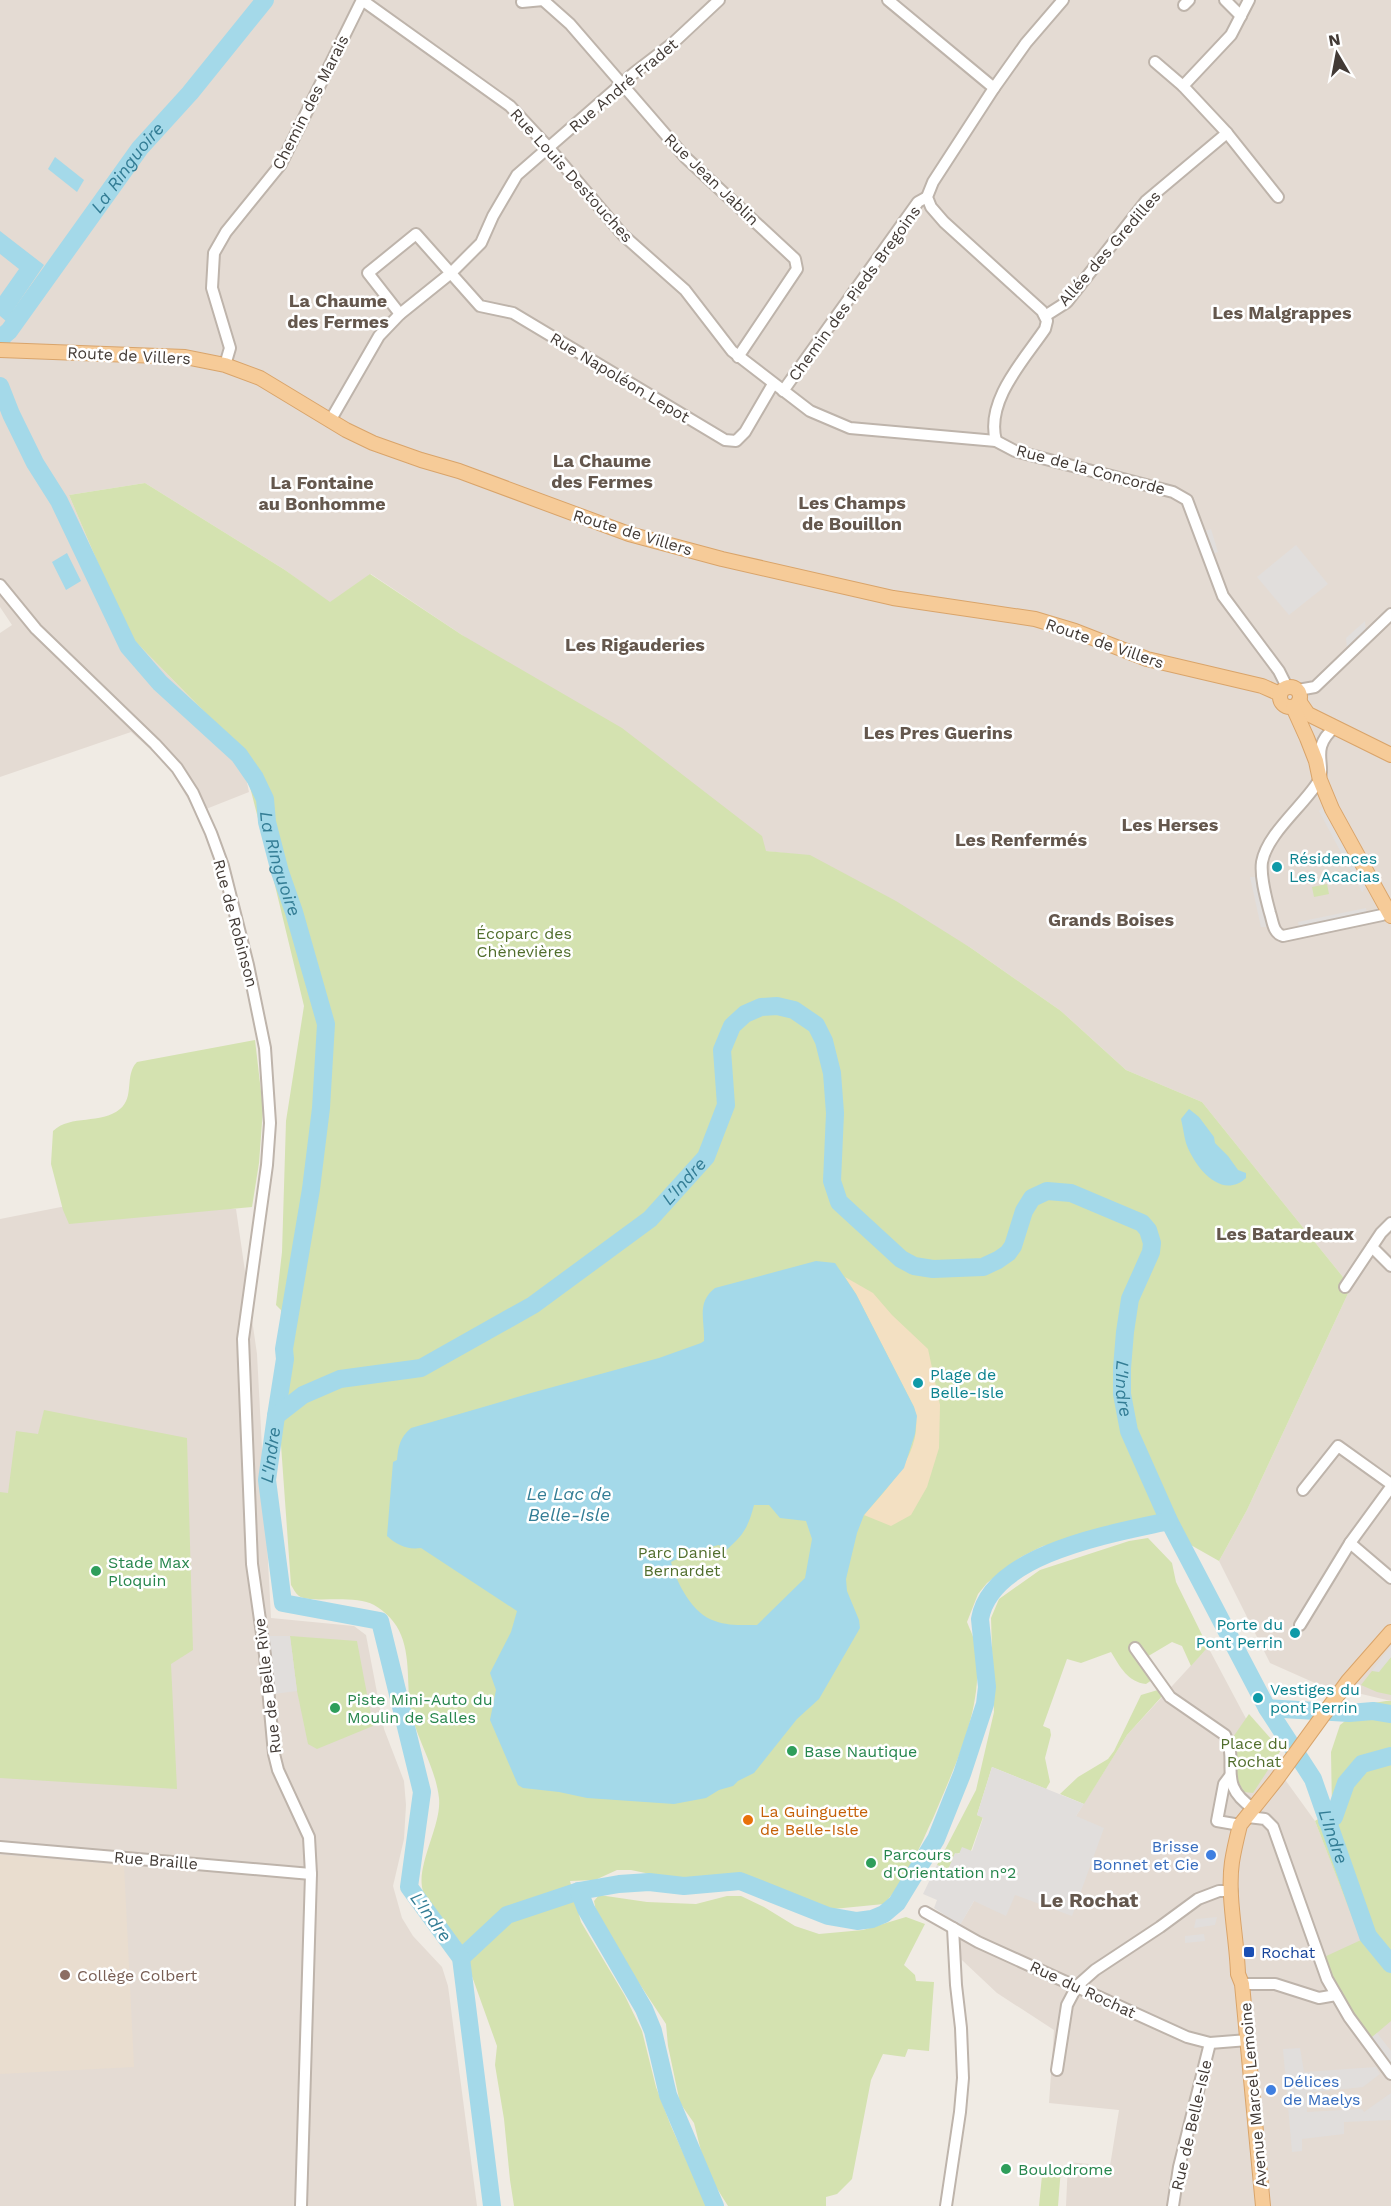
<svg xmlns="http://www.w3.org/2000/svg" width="1391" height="2206" font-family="'Work Sans',sans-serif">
<rect width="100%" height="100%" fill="#f0ebe4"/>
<g fill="#e4dbd3">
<polygon points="0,0 1391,0 1391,1701 1315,1683 1270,1663 1219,1561 1247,1510 1351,1287 1202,1102 1126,1070 1061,1011 971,948 810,856 766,851 462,635 371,574 330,603 285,570 145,483 69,495 128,634 240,748 249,792 196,813 168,765 131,732 0,777 0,633 12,625 0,607"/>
<polygon points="61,1207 236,1209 257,1354 271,1618 354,1626 366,1635 384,1729 404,1781 406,1805 404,1839 393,1886 402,1918 413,1936 442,1967 448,1986 477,2206 0,2206 0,1219"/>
<polygon points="1208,1647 1260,1745 1315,1821 1366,1952 1391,1984 1391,2206 1066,2206 1068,2162 1110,2166 1119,2110 1049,2103 1054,2030 997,1993 947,1946 974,1901 1015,1895 1076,1816 1127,1735"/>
</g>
<polygon fill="#e9ddcf" points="0,1855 124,1865 134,2067 0,2074"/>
<g fill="#d4e2b0">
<path d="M145,483L285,570L330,602L370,574L462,635L622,728L762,836L766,851L810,855L896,901L971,948L1061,1011L1126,1070L1202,1102L1351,1287L1247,1510L1219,1561L1145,1519L1140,1524L1116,1532L1043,1546L1021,1557L987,1583L978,1594L967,1622C970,1630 975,1639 976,1648C984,1708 956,1763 934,1816C920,1846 907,1879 884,1904L833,1909L743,1875L674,1879L631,1870H617L595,1880L570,1881L581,1922L625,1996L642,2031L656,2087L671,2126L707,2206H514L510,2180L504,2119L495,2065L497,2046L459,1940C447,1938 442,1929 437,1919C433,1910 426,1900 423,1891C415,1866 442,1825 439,1798C436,1771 421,1746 413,1720C405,1693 412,1662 401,1635C396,1622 386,1612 374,1605C354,1594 310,1604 299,1596C295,1593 293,1588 291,1585L280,1431L283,1420L278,1407L281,1310L276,1305L282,1252L286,1121L304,1006L271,869L240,748L128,634L69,495Z"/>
<polygon points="1327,884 1329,894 1314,897 1312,887"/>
<path d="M255,1040L263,1109L259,1163L252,1207L69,1224L63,1210L51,1164L53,1131C71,1114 101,1125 120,1109C135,1097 124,1075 137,1062Z"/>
<polygon points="44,1410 187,1438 193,1650 171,1664 177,1789 0,1778 0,1492 8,1493 16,1431 38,1434"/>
<path d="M1148,1538L1172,1563L1176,1582L1208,1647L1191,1666L1182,1646L1172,1642L1140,1661L1152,1680L1146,1684C1128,1682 1120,1667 1111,1652L1081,1663L1067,1659L1043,1726L1050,1729L1051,1735L1045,1758L1050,1782L1046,1789L992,1767L977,1815L983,1817L971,1851L955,1854L948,1870L937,1865L976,1790L994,1712L991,1618L999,1599L1040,1570L1129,1541Z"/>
<polygon points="290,1636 357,1641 373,1726 317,1749 308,1744 297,1691"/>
<polygon points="1391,1657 1391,1695 1377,1692 1361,1685 1372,1671 1379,1671"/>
<polygon points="1161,1689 1164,1694 1127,1735 1084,1804 1060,1794 1078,1777 1108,1759 1114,1751 1141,1695"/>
<polygon points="1386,1701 1391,1701 1391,2021 1371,2038 1355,2017 1322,1958 1361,1940 1315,1821 1332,1810 1331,1752 1340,1725 1367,1704"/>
<polygon points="1249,1714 1281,1750 1253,1793 1244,1792 1235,1776 1231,1740"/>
<polygon points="599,1895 647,1902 696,1904 727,1896 741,1896 764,1907 795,1926 819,1934 863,1930 906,1917 925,1924 904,1965 915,1975 916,1981 934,1982 929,2051 908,2049 905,2057 883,2054 871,2080 852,2179 837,2194 826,2197 826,2206 728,2206 706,2171 694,2123 680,2103 668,2046 666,2024 610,1939 596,1911 594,1901"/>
<polygon points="1043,2165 1061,2168 1058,2206 1039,2206"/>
</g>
<path fill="#f3e0c2" d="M845,1277L873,1293L892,1315L928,1349L940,1405L939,1448L927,1487L911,1515L891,1526L864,1515C889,1486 926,1450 914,1407L856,1294Z"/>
<g fill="#e1dedc">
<polygon points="1211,529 1218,552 1212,554 1205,531"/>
<polygon points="1296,545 1328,584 1289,615 1257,577"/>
<polygon points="1365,621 1366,632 1347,649 1346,638"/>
<polygon points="1324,805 1367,886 1362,892 1319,811"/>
<polygon points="1250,877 1258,877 1269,927 1261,927"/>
<polygon points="1366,908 1367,913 1299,927 1298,922"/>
<polygon points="267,1636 290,1636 297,1691 274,1694"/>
<polygon points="1391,1646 1391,1657 1379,1672 1372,1671"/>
<polygon points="992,1767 1084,1804 1076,1816 1104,1828 1072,1916 1015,1895 1006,1916 974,1901 960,1925 934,1908 937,1900 923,1894 937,1865 948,1870 955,1853 959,1854 962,1847 972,1851 983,1818 977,1815"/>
<polygon points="1217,1917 1215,1925 1194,1928 1196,1919"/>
<polygon points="1204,1934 1205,1941 1185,1943 1185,1936"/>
<polygon points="1377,2033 1391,2051 1391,2064 1371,2038"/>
<polygon points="1300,2048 1304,2072 1376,2067 1380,2074 1363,2087 1306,2093 1307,2112 1362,2109 1364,2112 1391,2093 1391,2120 1344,2122 1344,2134 1302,2139 1302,2151 1292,2152 1283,2049"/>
</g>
<g fill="#a4d9e9" fill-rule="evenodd">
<polygon points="55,157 84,180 77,192 48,169"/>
<polygon points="0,231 44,265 6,321 0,316 0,296 19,269 0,254"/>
<polygon points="67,553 81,581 66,590 52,562"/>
<path d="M1189,1109L1199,1117L1214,1137L1215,1143L1228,1156L1238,1170L1246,1173V1178C1221,1201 1194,1166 1186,1143C1184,1136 1183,1127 1181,1119Z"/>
<path d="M816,1261L835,1263L856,1294L914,1407L917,1416L915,1434L904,1468L864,1515L857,1533L846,1579L847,1591L859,1620L860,1628L819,1699L797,1719L754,1773L738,1781L733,1786L719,1790L706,1798L674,1804L587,1798L559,1792L523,1788L518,1785L490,1720L496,1690L490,1673L511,1632L517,1611L421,1548C407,1550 397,1545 387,1536L393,1462L397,1460C398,1447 400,1437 411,1428L531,1393L659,1358L701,1343L704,1341C705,1320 696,1303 715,1288ZM754,1505H769L780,1518L806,1521L812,1539L805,1578L757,1625C743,1625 728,1626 715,1621C693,1615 676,1582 671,1562L692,1551L719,1545L725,1551C743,1536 748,1528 754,1505Z"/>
</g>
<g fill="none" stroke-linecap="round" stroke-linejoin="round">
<g stroke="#a4d9e9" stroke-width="18">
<path id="s1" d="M0,345L3,336L9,331L140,148L190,93L265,0"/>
<path id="s2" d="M0,386L11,414L35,463L59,501L128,646L160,683L239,755L255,778L265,799L267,822L280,872L294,912L326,1024L321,1108L311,1189L284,1349L285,1359L276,1416"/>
<polyline points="1267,1708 1349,1713 1373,1711 1391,1714"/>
<polyline points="1327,1821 1334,1817 1346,1783 1362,1764 1391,1756"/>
<polyline points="461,1958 507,1915 579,1891"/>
<path id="s3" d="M492,2206L461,1958L409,1887L422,1792L380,1621L283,1603L267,1480L276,1416L303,1395L340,1379L421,1368L533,1305L650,1219L706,1157L726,1105L722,1050L732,1026L745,1014L761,1007L777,1006L794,1010L816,1025L824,1041L832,1073L835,1113L832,1181L839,1202L901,1259L914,1266L933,1269L983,1267L998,1260L1008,1253L1013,1246L1024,1211L1032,1198L1047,1191L1071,1193L1142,1223L1148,1230L1152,1243L1151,1252L1130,1299L1125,1332L1122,1368V1394L1129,1431L1169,1521L1267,1708L1313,1779L1368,1936L1391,1964"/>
<path d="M715,2206L668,2095L653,2031L644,2009L586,1909L579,1891L619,1884L649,1882L684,1886L740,1881L828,1916L857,1921L872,1919L884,1914L897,1903L936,1839L962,1774L985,1704L987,1687L980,1619C991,1553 1115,1533 1169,1521"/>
</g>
<defs>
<g id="minor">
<polyline points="362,0 510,106 549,148 623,235 685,290 732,351 810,411 850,428 996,441 1015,451 1173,492 1187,500 1223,596 1279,671 1287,687"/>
<path d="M888,0L994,88L933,182L927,197L931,207L944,222L1042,311L1047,321L1045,329C1024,360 985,401 996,441"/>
<polyline points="1225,0 1241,16"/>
<polyline points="522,2 543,0 570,24 685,157 795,259 797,269 738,357"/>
<polyline points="1184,5 1189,0"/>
<polyline points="1155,62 1183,86"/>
<polyline points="994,88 1026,43 1063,0"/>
<polyline points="1227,133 1278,197"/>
<polyline points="400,314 368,273 416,234 480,306 513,313 725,440 736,441 745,432 773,384"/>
<polyline points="1045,316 1067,302 1146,201 1227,133 1183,86 1231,35 1249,0"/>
<polyline points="225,365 230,348 212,288 214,253 226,232 281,164 362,0"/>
<polyline points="783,391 918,202 927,197"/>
<polyline points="330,421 379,336 400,314 451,273 481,243 493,216 517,175 634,73 673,43 719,0"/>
<polyline points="0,585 36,629 155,744 177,768 193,793 211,833 223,866 248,965 265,1048 270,1123 267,1165 243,1339 252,1564 265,1655 274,1754 278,1770 309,1837 311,1874 301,2206"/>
<polyline points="1298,690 1315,687 1391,614"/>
<path d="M1335,727C1308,750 1328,765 1318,782C1303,806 1267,834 1262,862C1260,877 1266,898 1270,913C1273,922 1273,933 1283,936L1382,915L1388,912"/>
<polyline points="1372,1247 1391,1266"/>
<polyline points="1345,1287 1381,1233 1391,1223"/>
<polyline points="1303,1490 1338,1446 1391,1484"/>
<polyline points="1350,1543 1391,1578"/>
<polyline points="1300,1625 1350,1543 1391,1487"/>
<path d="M1135,1648L1170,1697L1225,1735C1240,1764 1215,1783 1254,1809"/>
<polyline points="1230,1776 1224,1784 1217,1821 1240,1825"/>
<polyline points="1248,1817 1265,1819 1273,1827 1327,1979 1349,2017 1391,2074"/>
<polyline points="0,1847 311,1874"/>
<polyline points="925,1912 978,1942 1187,2037 1210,2043 1248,2040"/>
<polyline points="1242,1984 1275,1984 1319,1998 1336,1995"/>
<polyline points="1057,2070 1067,2005 1077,1986 1095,1970 1160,1927 1198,1899 1219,1891 1232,1891"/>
<polyline points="946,2206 960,2112 963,2078 961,2028 956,1985 953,1928"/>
<polyline points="1173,2206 1179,2167 1210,2043"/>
</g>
<g id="major">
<polyline points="0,350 185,357 225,365 260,378 346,430 373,443 421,460 459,471 629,534 722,559 893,598 1035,619 1075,631 1147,659 1262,686 1280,694"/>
<circle cx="1290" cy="697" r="10"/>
<polyline points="1299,701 1308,714 1391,755"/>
<polyline points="1293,707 1307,738 1316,761 1320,780 1332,809 1391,916"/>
<path d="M1263,2206L1242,1984L1238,1974C1237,1938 1227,1896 1232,1862C1234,1849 1237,1837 1240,1825L1276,1780L1348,1681L1391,1632"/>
</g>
</defs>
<use href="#minor" stroke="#beb4ab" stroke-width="14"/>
<use href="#major" stroke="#d9a46a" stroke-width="16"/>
<use href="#minor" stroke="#fff" stroke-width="10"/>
<use href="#major" stroke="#f6cb98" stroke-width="14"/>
</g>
<g fill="#0f9aa8" stroke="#fff" stroke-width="2">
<circle cx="1277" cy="867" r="6"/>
<circle cx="918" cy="1383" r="6"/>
<circle cx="1295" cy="1633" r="6"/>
<circle cx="1258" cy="1698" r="6"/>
</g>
<g fill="#2e9e5b" stroke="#fff" stroke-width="2">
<circle cx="96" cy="1571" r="6"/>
<circle cx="335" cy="1708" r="6"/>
<circle cx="792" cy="1751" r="6"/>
<circle cx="871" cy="1863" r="6"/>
<circle cx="1006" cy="2169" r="6"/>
</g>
<circle fill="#e8710a" stroke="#fff" stroke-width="2" cx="748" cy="1820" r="6"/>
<g fill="#3f7fe0" stroke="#fff" stroke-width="2">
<circle cx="1211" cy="1855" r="6"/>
<circle cx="1271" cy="2090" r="6"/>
</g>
<rect fill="#1a4fb4" stroke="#fff" stroke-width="2" x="1243" y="1946" width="12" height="12" rx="3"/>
<circle fill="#8d6e63" stroke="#fff" stroke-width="2" cx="65" cy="1975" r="6"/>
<g text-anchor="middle" stroke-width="5" stroke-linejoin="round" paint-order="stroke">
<g font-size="16" fill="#423a35" stroke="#fff">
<text transform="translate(623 85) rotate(-40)" y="6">Rue André Fradet</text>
<text transform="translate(310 102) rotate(-63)" y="6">Chemin des Marais</text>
<text transform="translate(572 175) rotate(48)" y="6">Rue Louis Destouches</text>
<text transform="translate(712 179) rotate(44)" y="6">Rue Jean Jablin</text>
<text transform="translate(1109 248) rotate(-49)" y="6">Allée des Gredilles</text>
<text transform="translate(854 293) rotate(-54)" y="6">Chemin des Pieds Bregoins</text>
<text transform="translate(129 355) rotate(3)" y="6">Route de Villers</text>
<text transform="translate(620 377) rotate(31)" y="6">Rue Napoléon Lepot</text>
<text transform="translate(1091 469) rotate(15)" y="6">Rue de la Concorde</text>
<text transform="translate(633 532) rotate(17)" y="6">Route de Villers</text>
<text transform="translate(1105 643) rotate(19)" y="6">Route de Villers</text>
<text transform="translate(236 923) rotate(75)" y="6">Rue de Robinson</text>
<text transform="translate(267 1686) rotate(-97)" y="6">Rue de Belle Rive</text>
<text transform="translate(156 1860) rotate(5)" y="6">Rue Braille</text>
<text transform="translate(1083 1989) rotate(25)" y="6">Rue du Rochat</text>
<text transform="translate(1253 2095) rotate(-95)" y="6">Avenue Marcel Lemoine</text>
<text transform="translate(1191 2125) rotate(-77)" y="6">Rue de Belle-Isle</text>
</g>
<g font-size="16" fill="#0d838f" stroke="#fff" text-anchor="start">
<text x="1289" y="864">Résidences<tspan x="1289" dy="18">Les Acacias</tspan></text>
<text x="930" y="1380">Plage de<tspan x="930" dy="18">Belle-Isle</tspan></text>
<text x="1283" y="1630" text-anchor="end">Porte du<tspan x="1283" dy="18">Pont Perrin</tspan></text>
<text x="1270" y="1695">Vestiges du<tspan x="1270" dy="18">pont Perrin</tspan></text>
</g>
<g font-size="16" fill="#516e2d" stroke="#fff">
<text x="524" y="939">Écoparc des<tspan x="524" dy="18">Chènevières</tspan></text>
<text x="682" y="1558">Parc Daniel<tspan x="682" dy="18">Bernardet</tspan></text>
<text x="1254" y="1749">Place du<tspan x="1254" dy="18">Rochat</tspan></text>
</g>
<g font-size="16" fill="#27864d" stroke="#fff" text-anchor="start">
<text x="108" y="1568">Stade Max<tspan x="108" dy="18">Ploquin</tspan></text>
<text x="347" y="1705">Piste Mini-Auto du<tspan x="347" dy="18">Moulin de Salles</tspan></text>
<text x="804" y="1757">Base Nautique</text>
<text x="883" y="1860">Parcours<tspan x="883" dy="18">d'Orientation n°2</tspan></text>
<text x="1018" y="2175">Boulodrome</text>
</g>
<g font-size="16" fill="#c56008" stroke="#fff" text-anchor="start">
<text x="760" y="1817">La Guinguette<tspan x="760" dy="18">de Belle-Isle</tspan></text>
</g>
<g font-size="16" fill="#366cbe" stroke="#fff" text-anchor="end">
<text x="1199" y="1852">Brisse<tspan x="1199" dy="18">Bonnet et Cie</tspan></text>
<text x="1283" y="2087" text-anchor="start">Délices<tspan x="1283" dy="18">de Maelys</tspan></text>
</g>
<g font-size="16" fill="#164399" stroke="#fff" text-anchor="start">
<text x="1261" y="1958">Rochat</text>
</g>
<g font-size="16" fill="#785e54" stroke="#fff" text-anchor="start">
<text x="77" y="1981">Collège Colbert</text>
</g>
<g font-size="18" font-style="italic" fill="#337d95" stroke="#fff">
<text dy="6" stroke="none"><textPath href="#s1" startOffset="219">La Ringuoire</textPath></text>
<text dy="6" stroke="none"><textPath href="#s2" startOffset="564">La Ringuoire</textPath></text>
<text dy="6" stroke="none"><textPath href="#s3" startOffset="1378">L'Indre</textPath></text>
<text dy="6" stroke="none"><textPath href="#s3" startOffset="2373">L'Indre</textPath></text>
<text dy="6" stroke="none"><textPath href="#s3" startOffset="858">L'Indre</textPath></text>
<text x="569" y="1500">Le Lac de<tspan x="569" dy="21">Belle-Isle</tspan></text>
<text dy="6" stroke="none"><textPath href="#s3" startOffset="2871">L'Indre</textPath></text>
<text transform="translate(431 1917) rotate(54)" y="6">L'Indre</text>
</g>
<g font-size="18" font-weight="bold" fill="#64574d" stroke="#fff">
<text x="338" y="307">La Chaume<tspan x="338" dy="21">des Fermes</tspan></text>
<text x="1282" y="319">Les Malgrappes</text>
<text x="602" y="467">La Chaume<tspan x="602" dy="21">des Fermes</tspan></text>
<text x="322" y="489">La Fontaine<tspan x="322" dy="21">au Bonhomme</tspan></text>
<text x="852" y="509">Les Champs<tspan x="852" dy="21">de Bouillon</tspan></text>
<text x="635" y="651">Les Rigauderies</text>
<text x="938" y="739">Les Pres Guerins</text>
<text x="1170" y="831">Les Herses</text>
<text x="1021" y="846">Les Renfermés</text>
<text x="1111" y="926">Grands Boises</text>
<text x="1285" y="1240">Les Batardeaux</text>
</g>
<g font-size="20" font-weight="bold" fill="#64574d" stroke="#fff">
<text x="1089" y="1907">Le Rochat</text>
</g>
</g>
<g transform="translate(1337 54) rotate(350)" stroke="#ffffff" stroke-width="4.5" paint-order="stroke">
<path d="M0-4.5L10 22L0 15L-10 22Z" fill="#423a35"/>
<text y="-9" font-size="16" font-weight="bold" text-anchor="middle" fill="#423a35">N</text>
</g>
</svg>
